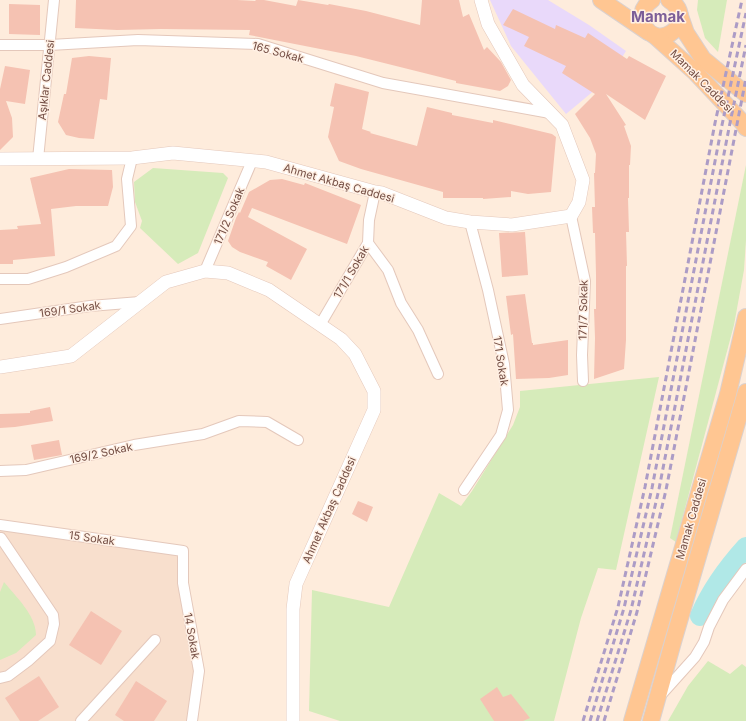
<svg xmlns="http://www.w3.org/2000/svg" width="746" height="721" font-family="Inter,sans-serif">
<rect width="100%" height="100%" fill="#feecdc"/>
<polygon fill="#f8dfcd" points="0,525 183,551 199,671 192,721 0,721"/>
<polygon fill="#e9d9fa" points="490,0 548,0 589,25 626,51 602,89 596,89 566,114 511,46"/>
<g fill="#d6ebba">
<polygon points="698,0 727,0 718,52 705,38 697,10"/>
<polygon points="746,165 746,240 744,270 734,325 676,542 670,538"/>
<polygon points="153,168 223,173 228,178 198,253 178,264 140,228 142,221 135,202 134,182"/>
<polygon points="659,377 616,570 598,568 581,618 554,721 340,721 309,711 312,590 389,607 439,493 461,506 472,491 513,425 520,407 520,391"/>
<path d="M4,582C16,597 36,615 36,635L16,653L0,660V592Z"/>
<polygon points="708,661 730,674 742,664 746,667 746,721 668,721 688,686"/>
</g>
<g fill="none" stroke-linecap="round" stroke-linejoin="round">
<path stroke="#b0e8e7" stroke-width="20" d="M700,616C711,590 727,568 746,547"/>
</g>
<g fill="#f5c2b2">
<polygon points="76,0 237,0 255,1 256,0 264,0 296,6 298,0 328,5 329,4 366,11 420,25 422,0 459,0 463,17 469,14 484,50 487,47 501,62 511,80 508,86 500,91 456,83 456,81 356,56 249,35 250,30 161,29 117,30 75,28"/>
<polygon points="9,4 40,5 40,35 9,34"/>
<polygon points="513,9 555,29 556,25 585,38 588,33 627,59 629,56 666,76 645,120 606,94 626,125 624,126 631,146 630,165 629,165 629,198 628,198 629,232 626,232 627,266 626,266 626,340 624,369 594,379 595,338 594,309 596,309 596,275 595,233 593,233 592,207 595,207 594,173 595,173 596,154 590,138 575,114 595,94 562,73 566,66 524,46 529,37 503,25"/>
<polygon points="89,56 111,58 107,100 100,99 94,139 79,138 66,135 58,122 64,94 66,94 72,58"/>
<polygon points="5,66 30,70 25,104 6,101 12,118 13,137 0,150 0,89"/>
<polygon points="335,83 369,92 362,129 371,132 370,133 417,146 427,107 452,113 452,115 493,123 493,120 552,134 556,137 551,192 528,194 511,191 511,197 483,199 483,198 443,198 443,192 361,169 339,161 328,137 334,107 330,106"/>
<polygon points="69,169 112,170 113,187 108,206 76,206 51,209 55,256 13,260 13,264 0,264 0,230 18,229 17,226 41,224 30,178"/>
<polygon points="282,179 304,185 305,183 361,205 347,244 252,208 248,217 307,249 291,280 266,266 268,262 240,252 232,247 228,241 236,218 239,212 240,213 249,192 270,180"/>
<polygon points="525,232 528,275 502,277 499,233"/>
<polygon points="525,294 532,343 533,343 533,345 568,340 568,375 549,378 516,379 513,334 511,335 506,296"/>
<polygon points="50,407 53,421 15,427 0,428 0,414 30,413 30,411"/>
<polygon points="59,440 62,455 34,460 31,445"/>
<polygon points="358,501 373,507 367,522 352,514"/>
<polygon points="91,611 122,631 101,665 69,645"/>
<polygon points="39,676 59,707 38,721 20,721 5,698"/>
<polygon points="136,681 167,701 154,721 124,721 115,715"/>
<polygon points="497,687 503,697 511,694 530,718 523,721 494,721 480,699"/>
</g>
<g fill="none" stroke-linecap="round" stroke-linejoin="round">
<defs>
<g id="minor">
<polyline points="0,45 50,45 138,40 258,44 383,83 550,113"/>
<polyline points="38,159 54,0"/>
<polyline points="571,216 585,281 582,355 583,381"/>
<polyline points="368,243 388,270 401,303 418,330 438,374"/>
<polyline points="205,271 252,161"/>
<polyline points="0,279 28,279 66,267 116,246 131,226 127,179 132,158"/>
<polyline points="0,319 90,306 140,302"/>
<polyline points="320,325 368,243 369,220 375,192"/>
<polyline points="0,471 26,470 134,445 203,434 239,421 267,422 298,440"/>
<polyline points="464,490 501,435 508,410 504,364 488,290 470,222"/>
<polyline points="0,525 183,551 183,583 199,671 192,721"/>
<polyline points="0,678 8,676 28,661 50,641 54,624 53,615 1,538"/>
<polyline points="660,696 695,657 704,642 709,627 723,600 746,569"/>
<polyline points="81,721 155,640"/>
</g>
<g id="tertiary">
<polyline points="0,159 132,158 173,153 266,162 375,192 382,193 446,218 470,222 512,225 571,216 579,202 583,180 562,125 523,85 488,24 481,0"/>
<polyline points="0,367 71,356 166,282 205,271 228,273 269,290 341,339 355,354 374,391 374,410 296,584 293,609 293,721"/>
</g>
<g id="primary">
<polyline points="601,0 648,32"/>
<path d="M652,0C629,15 650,47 671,33C676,30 680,24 680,18C680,10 676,4 669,0"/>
<polyline points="679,13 686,33 703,59 746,94"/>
<polyline points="655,36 695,72 743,123 746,128"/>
<polyline points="632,721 728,394 746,317"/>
<polyline points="651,721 673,642 746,392"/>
</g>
</defs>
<use href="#minor" stroke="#e4c8bb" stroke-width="12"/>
<use href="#tertiary" stroke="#e4c8bb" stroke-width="14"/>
<use href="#primary" stroke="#dbd1ce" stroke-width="18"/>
<use href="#minor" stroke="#fff" stroke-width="10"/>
<use href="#tertiary" stroke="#fff" stroke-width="13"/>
<use href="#primary" stroke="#ffc692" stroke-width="16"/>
<g stroke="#ac9cc6" stroke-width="3" stroke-dasharray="6 4" stroke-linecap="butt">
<polyline points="583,721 618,607 645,487 715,123 742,0"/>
<polyline points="590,721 624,608 652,488 722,125 746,13"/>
<polyline points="597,721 631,610 659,489 729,128 746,45"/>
<polyline points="604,721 637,612 666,490 746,78"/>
</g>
</g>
<g text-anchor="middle" stroke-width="3" stroke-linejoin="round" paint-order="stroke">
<g font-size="11" fill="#744e44" stroke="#fff0e4">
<text transform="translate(278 52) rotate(15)" y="4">165 Sokak</text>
<text transform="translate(46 80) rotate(-84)" y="4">Aşıklar Caddesi</text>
<text transform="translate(702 81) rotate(45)" y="4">Mamak Caddesi</text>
<text transform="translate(339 183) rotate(16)" y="4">Ahmet Akbaş Caddesi</text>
<text transform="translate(229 216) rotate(-67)" y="4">171/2 Sokak</text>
<text transform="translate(351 272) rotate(-60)" y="4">171/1 Sokak</text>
<text transform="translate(70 309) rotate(-8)" y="4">169/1 Sokak</text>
<text transform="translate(583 310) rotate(-89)" y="4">171/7 Sokak</text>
<text transform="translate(501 361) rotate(81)" y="4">171 Sokak</text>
<text transform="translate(101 453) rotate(-12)" y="4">169/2 Sokak</text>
<text transform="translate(329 510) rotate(-66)" y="4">Ahmet Akbaş Caddesi</text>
<text transform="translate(691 519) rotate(-74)" y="4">Mamak Caddesi</text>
<text transform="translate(92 538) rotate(8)" y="4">15 Sokak</text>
<text transform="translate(192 636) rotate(80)" y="4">14 Sokak</text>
</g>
<g font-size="15" font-weight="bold" fill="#7c5e98" stroke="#fff0e4">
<text x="658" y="22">Mamak</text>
</g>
</g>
</svg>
